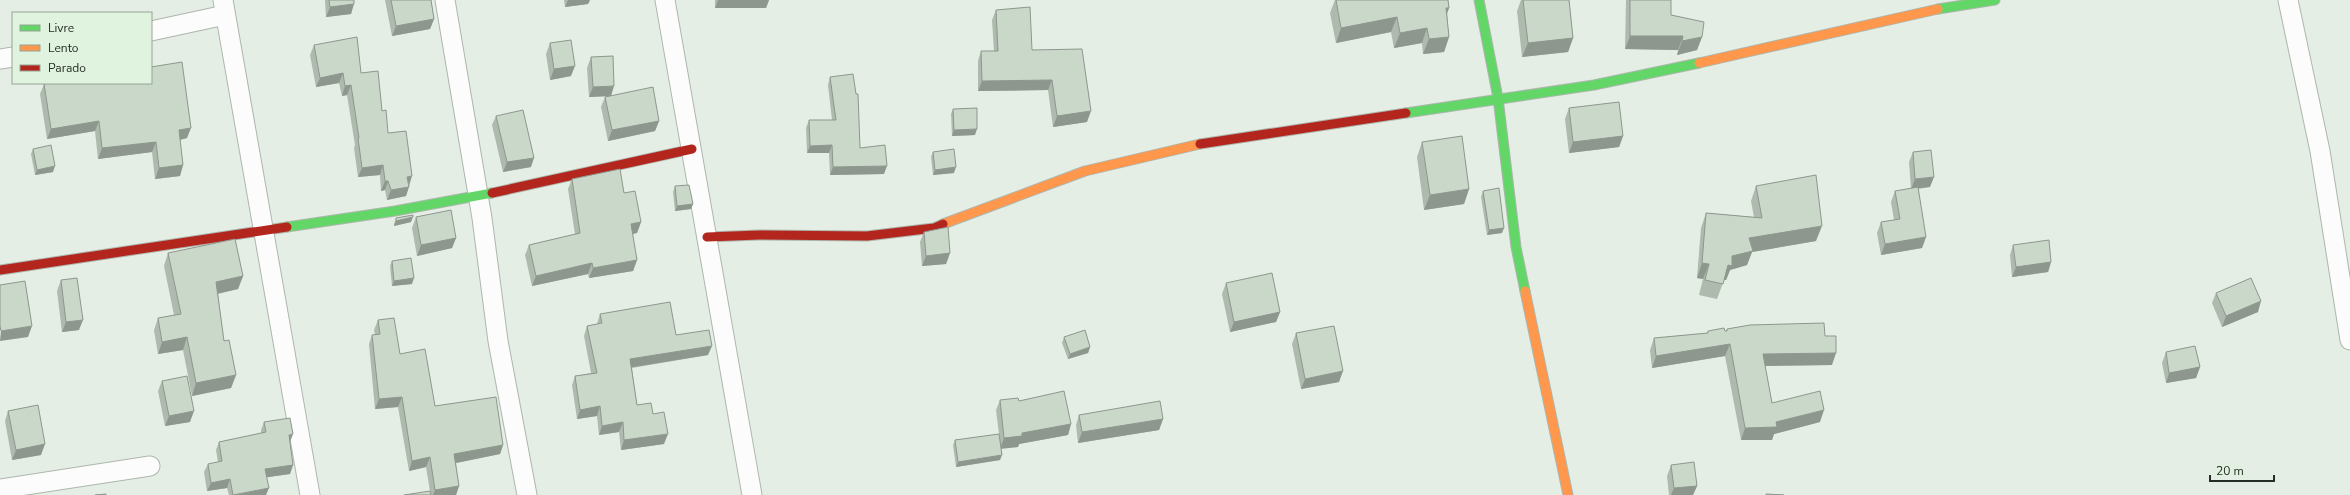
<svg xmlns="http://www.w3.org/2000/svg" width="2350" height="495" font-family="'Nunito Sans',sans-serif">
<rect width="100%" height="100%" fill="#e4eee4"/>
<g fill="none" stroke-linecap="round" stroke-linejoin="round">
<defs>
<g id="street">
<polyline points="223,0 310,495"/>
<polyline points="445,0 482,218 498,341 527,495"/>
<polyline points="665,0 752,495"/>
<polyline points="2288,0 2320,151 2350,340"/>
<polyline points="151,31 225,15"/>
<polyline points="0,59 13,57"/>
<polyline points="0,489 150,466"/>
</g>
<g id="fast">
<polyline points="1479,0 1498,98 1516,247 1525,291"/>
<polyline points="1938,9 1995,0"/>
<polyline points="1406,113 1594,85 1699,63"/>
<polyline points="287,227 395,211 492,193"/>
</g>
<g id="slow">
<polyline points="1699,63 1938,9"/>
<polyline points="943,224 1085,171 1200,144"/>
<polyline points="1525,291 1568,495"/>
</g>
<g id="jam">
<polyline points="1200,144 1406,113"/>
<polyline points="492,193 692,149"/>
<polyline points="707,237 759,235 867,236 934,228 943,224"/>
<polyline points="0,270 287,227"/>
</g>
</defs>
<use href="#street" stroke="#aeb6ae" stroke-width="21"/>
<use href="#fast" stroke="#aeb6ae" stroke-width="11"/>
<use href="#slow" stroke="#aeb6ae" stroke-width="11"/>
<use href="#jam" stroke="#aeb6ae" stroke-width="11"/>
<use href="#street" stroke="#fbfcfb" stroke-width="19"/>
<use href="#fast" stroke="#63d668" stroke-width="9"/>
<use href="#slow" stroke="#ff974d" stroke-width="9"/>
<use href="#jam" stroke="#b3261e" stroke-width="9"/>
</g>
<g fill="#aebaae">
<polygon points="325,0 354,0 351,14 326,17"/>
<polygon points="385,0 431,0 434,19 430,29 392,36"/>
<polygon points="564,0 590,0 588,4 565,7"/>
<polygon points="715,0 769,0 766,8 715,8"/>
<polygon points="1335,0 1448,0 1449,8 1447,13 1449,37 1444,52 1423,54 1422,43 1394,48 1391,32 1336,43 1330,13"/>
<polygon points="1521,0 1569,0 1573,38 1568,52 1522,57 1517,11"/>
<polygon points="1626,0 1671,0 1671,15 1702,37 1697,50 1677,55 1678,50 1625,49"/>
<polygon points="996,10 1032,50 1087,122 1053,127 1048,90 978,91 978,61 981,51 994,51 992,20"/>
<polygon points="550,43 571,76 550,80 546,54"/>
<polygon points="314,45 361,73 382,111 388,133 409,185 406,196 387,200 385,190 381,191 380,175 358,177 354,148 355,145 347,95 342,96 339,83 316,87 310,55"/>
<polygon points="591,57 611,96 659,121 655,131 608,141 601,107 605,97 607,96 589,97 587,68"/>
<polygon points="830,77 860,148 884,174 830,175 829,153 807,153 806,128 809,120 832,120 828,85"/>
<polygon points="44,84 187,138 180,140 183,165 180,176 155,179 152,152 98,159 95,131 47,139 40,94"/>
<polygon points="1569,108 1623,136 1619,147 1569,153 1565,119"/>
<polygon points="953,109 975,135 952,136 951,114"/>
<polygon points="496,116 531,167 503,172 492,125"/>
<polygon points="1422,142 1469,189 1464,204 1424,210 1417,157"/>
<polygon points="33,149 53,172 35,175 31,154"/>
<polygon points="933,152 954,173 933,175 931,157"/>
<polygon points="1913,152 1930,187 1918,189 1926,237 1922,248 1881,255 1877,233 1881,222 1894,220 1891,202 1895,191 1911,189 1909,162"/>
<polygon points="572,179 624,193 641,222 637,233 632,234 637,260 633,271 589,278 588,274 532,286 525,255 529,245 575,234 568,189"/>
<polygon points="675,186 693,204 691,209 675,211 673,192"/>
<polygon points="1756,186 1816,241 1752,252 1747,265 1730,270 1726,280 1724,280 1717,299 1699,295 1703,279 1697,278 1701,228 1706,213 1754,217 1751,201"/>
<polygon points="1483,191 1502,233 1487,235 1481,197"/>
<polygon points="416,217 456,238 452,248 417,256 412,228"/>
<polygon points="396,218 411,222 394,226 394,224"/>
<polygon points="924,232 950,253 946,264 922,266 920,242"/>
<polygon points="2013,245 2051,262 2048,272 2012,277 2010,255"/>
<polygon points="168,253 243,276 238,289 218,294 224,341 236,375 231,388 192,396 183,350 158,354 154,330 158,318 174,315 164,266"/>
<polygon points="392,261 412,284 392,286 390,266"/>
<polygon points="61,280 79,330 62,332 57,291"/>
<polygon points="1226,283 1280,312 1276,322 1230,332 1222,294"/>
<polygon points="2216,293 2258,312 2222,327 2212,303"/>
<polygon points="600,314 676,335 708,355 632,368 637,405 653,414 664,444 621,450 619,432 599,435 597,416 577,419 572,385 575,376 591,373 584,336 587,326 597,324"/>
<polygon points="378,320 400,354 435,406 503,445 500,454 456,463 459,486 456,495 404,495 430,491 426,467 409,471 398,407 375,409 369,344 372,335 375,334 374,330"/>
<polygon points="1727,329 1825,336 1832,365 1765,366 1772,403 1820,422 1774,434 1772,440 1741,440 1725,356 1652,368 1650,350 1654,338 1707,333 1708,331 1726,331"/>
<polygon points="1296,333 1339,382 1301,389 1292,344"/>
<polygon points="1064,337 1090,347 1088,353 1068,359 1062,343"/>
<polygon points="2166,352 2200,367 2196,378 2166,383 2162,363"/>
<polygon points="162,381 190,422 165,426 158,391"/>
<polygon points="1000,400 1019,401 1071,424 1068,435 1019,444 1018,447 1001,448 1000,460 956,467 953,445 955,440 999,434 996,410"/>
<polygon points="8,411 41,455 12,460 5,421"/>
<polygon points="1079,415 1163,419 1159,430 1078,443 1076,425"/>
<polygon points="264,422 290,442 293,465 290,474 267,477 266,495 229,495 227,488 207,491 204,472 208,464 218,462 216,450 219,442 261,433 261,430"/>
<polygon points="1671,465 1697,486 1693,495 1669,495 1667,476"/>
</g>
<g fill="#8d978d">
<polygon points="568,0 590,0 588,4 565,7"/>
<polygon points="718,0 769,0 766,8 715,8"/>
<polygon points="354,4 351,14 326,17 330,7"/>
<polygon points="1446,8 1449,8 1444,22"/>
<polygon points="1397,17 1391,32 1336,43 1341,28"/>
<polygon points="434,19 430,29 392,36 396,26"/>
<polygon points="1427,28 1422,43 1394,48 1400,33"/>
<polygon points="1630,36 1683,36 1678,50 1625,49"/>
<polygon points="1449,37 1444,52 1423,54 1429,39"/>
<polygon points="1702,37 1697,50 1677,55 1682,41"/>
<polygon points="1573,38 1568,52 1522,57 1528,43"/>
<polygon points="575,66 571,76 550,80 554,69"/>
<polygon points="343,73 339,83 316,87 320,78"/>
<polygon points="1052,80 1048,90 978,91 982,81"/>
<polygon points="351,85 347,95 342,96 345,86"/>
<polygon points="614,86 611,96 589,97 593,87"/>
<polygon points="1091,111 1087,122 1053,127 1057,116"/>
<polygon points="99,121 95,131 47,139 51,129"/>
<polygon points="659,121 655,131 608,141 612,130"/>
<polygon points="191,128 187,138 175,141 179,130"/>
<polygon points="977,129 975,135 952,136 954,130"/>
<polygon points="1623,136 1619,147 1569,153 1573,142"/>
<polygon points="156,142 152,152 98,159 102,148"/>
<polygon points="832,145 829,153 807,153 810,146"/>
<polygon points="534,158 531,167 503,172 507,162"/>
<polygon points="183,165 180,176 155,179 159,168"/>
<polygon points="383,165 380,175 358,177 362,168"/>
<polygon points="55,166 53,172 35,175 37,170"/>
<polygon points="887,166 884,174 830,175 833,167"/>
<polygon points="956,167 954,173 933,175 935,170"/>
<polygon points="412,176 409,186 407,177"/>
<polygon points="1934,177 1930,187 1911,189 1915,179"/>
<polygon points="385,181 388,181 385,190 381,191"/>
<polygon points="409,187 406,196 387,200 391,190"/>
<polygon points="1469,189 1464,204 1424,210 1430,195"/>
<polygon points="693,204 691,209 675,211 677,206"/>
<polygon points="413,217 411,222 394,226 396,221"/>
<polygon points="641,222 637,233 627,235 631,224"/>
<polygon points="1822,226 1816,241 1752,252 1747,265 1730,270 1726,280 1722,280 1728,265 1732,256 1749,238"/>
<polygon points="1504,228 1502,233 1487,235 1489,230"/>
<polygon points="1926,237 1922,248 1881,255 1885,244"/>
<polygon points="456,238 452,248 417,256 421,245"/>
<polygon points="950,253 946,264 922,266 926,256"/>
<polygon points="637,260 633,271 589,278 593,268"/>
<polygon points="2051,262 2048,272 2012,277 2016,267"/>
<polygon points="592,263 588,274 532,286 536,276"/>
<polygon points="1702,263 1709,264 1703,279 1697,278"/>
<polygon points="243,276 238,289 211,295 216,282"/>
<polygon points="414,278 412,284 392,286 394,281"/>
<polygon points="2261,301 2258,312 2222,327 2226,316"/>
<polygon points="1280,312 1276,322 1230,332 1234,322"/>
<polygon points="83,320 79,330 62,332 66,322"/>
<polygon points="32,326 28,337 0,341 1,331"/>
<polygon points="187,337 183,350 158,354 162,342"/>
<polygon points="1730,344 1725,356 1652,368 1656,356"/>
<polygon points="712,346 708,355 627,368 630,359"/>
<polygon points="1090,347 1088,353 1068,359 1070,354"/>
<polygon points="1836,353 1832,365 1758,366 1763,354"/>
<polygon points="2200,367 2196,378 2166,383 2169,373"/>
<polygon points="1343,371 1339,382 1301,389 1305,379"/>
<polygon points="236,375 231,388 192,396 196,383"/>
<polygon points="402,397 398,407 375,409 379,399"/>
<polygon points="600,406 597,416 577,419 580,410"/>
<polygon points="1824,410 1820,422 1774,434 1772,440 1741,440 1745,428 1776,422"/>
<polygon points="194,411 190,422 165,426 169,416"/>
<polygon points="1163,419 1159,430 1078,443 1082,432"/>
<polygon points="623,422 619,432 599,435 602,426"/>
<polygon points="1071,424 1068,435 1019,444 1018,447 1000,449 1004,438 1022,433"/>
<polygon points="293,434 290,442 289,435"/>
<polygon points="668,434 664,444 621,450 624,440"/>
<polygon points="45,444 41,455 12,460 16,450"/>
<polygon points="503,445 500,454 451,464 454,454"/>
<polygon points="1002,455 1000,460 956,467 958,462"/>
<polygon points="430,457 426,467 409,471 412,461"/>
<polygon points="293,465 290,474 262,478 265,469"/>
<polygon points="230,479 227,488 207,491 211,483"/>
<polygon points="459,486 456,495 433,495 435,490"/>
<polygon points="1697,486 1693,495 1671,495 1674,488"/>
<polygon points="269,488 266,495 235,495"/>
</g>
<g fill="#cad8ca" stroke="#8d978d">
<polygon points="329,0 354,0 354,4 330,7"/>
<polygon points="391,0 431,0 434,19 396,26"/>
<polygon points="1336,0 1448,0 1449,8 1446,8 1449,37 1429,39 1427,28 1400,33 1397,17 1341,28"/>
<polygon points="1523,0 1569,0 1573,38 1528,43"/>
<polygon points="1630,0 1671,0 1671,15 1704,22 1702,37 1682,41 1683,36 1630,36"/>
<polygon points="1030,7 1032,50 1082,49 1091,111 1057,116 1052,80 982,81 981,51 998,51 996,10"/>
<polygon points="357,37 361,73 378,71 382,111 386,110 388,133 406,131 412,176 407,177 409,187 391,190 388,181 385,181 383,165 362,168 358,138 359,138 351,85 345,86 343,73 320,78 314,45"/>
<polygon points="571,40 575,66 554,69 550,43"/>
<polygon points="613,56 614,86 593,87 591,57"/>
<polygon points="182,62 191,128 179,130 183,165 159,168 156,142 102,148 99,121 51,129 44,84 50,83 151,83 151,67"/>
<polygon points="853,74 856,94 858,94 860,148 885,145 887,166 833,167 832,145 810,146 809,120 836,120 830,77"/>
<polygon points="653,87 659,121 612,130 605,97"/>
<polygon points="1619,102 1623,136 1573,142 1569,108"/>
<polygon points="977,108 977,129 954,130 953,109"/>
<polygon points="523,110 534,158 507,162 496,116"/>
<polygon points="1462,136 1469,189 1430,195 1422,142"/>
<polygon points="51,145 55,166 37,170 33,149"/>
<polygon points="954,149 956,167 935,170 933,152"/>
<polygon points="1931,150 1934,177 1915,179 1913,152"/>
<polygon points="620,169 624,193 635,191 641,222 631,224 637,260 593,268 592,263 536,276 529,245 580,233 572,179"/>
<polygon points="1816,175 1822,226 1749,238 1753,251 1732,256 1732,266 1728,265 1723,284 1705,280 1709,264 1702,263 1706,213 1762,218 1756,186"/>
<polygon points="689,185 693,204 677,206 675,186"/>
<polygon points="1918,187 1926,237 1885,244 1881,222 1900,219 1895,191"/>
<polygon points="1499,188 1504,228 1489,230 1483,191"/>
<polygon points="451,210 456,238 421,245 416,217"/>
<polygon points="413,215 413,217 396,221 396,218"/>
<polygon points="948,227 950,253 926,256 924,232"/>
<polygon points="235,239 243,276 216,282 224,341 229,340 236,375 196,383 187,337 162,342 158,318 181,314 168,253"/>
<polygon points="2049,240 2051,262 2016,267 2013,245"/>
<polygon points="411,258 414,278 394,281 392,261"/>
<polygon points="1272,273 1280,312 1234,322 1226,283"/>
<polygon points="77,278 83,320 66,322 61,280"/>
<polygon points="2251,278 2261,301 2226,316 2216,293"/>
<polygon points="25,281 32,326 1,331 0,326 0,285"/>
<polygon points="670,302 676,335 709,330 712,346 630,359 637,405 651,403 653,414 664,412 668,434 624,440 623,422 602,426 600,406 580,410 575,376 597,373 587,326 602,323 600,314"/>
<polygon points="394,318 400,354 425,349 435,406 496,397 503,445 454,454 459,486 435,490 430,457 412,461 402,397 379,399 372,335 380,334 378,320"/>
<polygon points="1824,323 1825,336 1836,336 1836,353 1763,354 1772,403 1820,391 1824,410 1776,422 1777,427 1745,428 1730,344 1656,356 1654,338 1708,333 1708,331 1724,328 1725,331 1727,331 1727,329 1750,325"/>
<polygon points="1334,326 1343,371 1305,379 1296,333"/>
<polygon points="1085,330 1090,347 1070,354 1064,337"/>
<polygon points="2195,346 2200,367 2169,373 2166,352"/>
<polygon points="187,376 194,411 169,416 162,381"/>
<polygon points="1064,391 1071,424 1022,433 1022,436 1004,438 1000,400 1018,398 1019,401"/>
<polygon points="1160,401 1163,419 1082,432 1079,415"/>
<polygon points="38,405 45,444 16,450 8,411"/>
<polygon points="290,418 293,434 289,435 293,465 265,469 269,488 233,495 230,479 211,483 208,464 222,461 219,442 266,432 264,422"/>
<polygon points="999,434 1002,455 958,462 955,440"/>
<polygon points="1694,462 1697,486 1674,488 1671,465"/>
<polygon points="430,491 431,495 404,495"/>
<polygon points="106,494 106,495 95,495"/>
<polygon points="1766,494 1784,495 1766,495"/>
</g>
<rect x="12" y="12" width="140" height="72" fill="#dff3df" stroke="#95a495"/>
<rect x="20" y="25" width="20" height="6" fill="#63d668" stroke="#95a495"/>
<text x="48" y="32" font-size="12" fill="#262d26">Livre</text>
<rect x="20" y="45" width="20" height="6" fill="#ff974d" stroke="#95a495"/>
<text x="48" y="52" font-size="12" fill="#262d26">Lento</text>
<rect x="20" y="65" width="20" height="6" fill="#b3261e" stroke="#95a495"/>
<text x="48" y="72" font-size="12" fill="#262d26">Parado</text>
<path d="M2210 475v6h64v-6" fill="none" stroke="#262d26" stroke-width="2"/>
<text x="2216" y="475" font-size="12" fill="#262d26" stroke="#dff3df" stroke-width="3" paint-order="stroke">20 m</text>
</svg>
